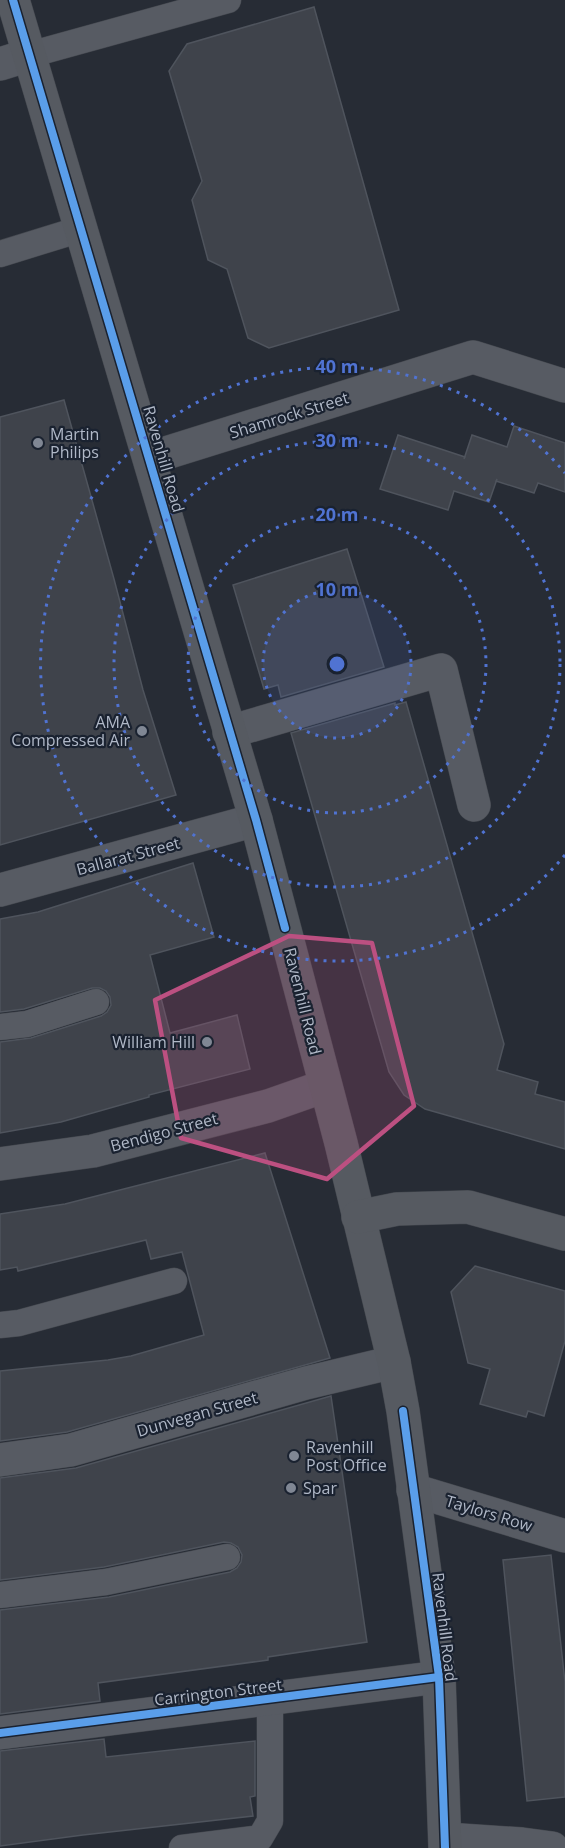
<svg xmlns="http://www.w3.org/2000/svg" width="565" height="1848" font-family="'Open Sans',sans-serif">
<rect width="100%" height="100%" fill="#272c35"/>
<g fill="#3f434b" stroke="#4f545d" stroke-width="1.5">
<polygon points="314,7 399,310 269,348 248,338 227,269 208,260 192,200 202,181 169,71 187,44"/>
<polygon points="64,400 114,579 143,690 176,795 0,845 0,417"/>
<polygon points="514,426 565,443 565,492 538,483 534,493 496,481 497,479 489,502 454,491 448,510 380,489 398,435 465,457 464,459 472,435 507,447"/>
<polygon points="347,549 384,667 281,697 278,685 264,689 233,585"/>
<polygon points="406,702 504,1044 497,1070 538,1082 535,1094 565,1102 565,1149 425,1109 404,1095 389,1072 291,733 395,703 395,705"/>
<polygon points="193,863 214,937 150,955 170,1033 237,1015 250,1069 149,1095 149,1097 61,1122 0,1133 0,1042 31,1038 101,1016 107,1012 111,1005 110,997 106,991 100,988 92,988 24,1009 0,1012 0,919 38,912"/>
<polygon points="265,1153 330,1358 67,1432 0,1441 0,1371 108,1360 131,1356 204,1335 182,1252 151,1259 146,1240 18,1271 17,1267 0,1270 0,1214 65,1204"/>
<polygon points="475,1266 565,1291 565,1341 544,1416 528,1411 526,1417 480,1404 490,1369 468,1363 451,1292"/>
<polygon points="331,1396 367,1642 268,1657 268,1660 98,1683 100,1701 0,1714 0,1610 109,1597 230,1572 237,1568 241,1562 242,1555 238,1547 231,1543 224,1542 104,1567 0,1580 0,1478 76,1468"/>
<polygon points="551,1555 565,1682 565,1797 527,1801 503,1560"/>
<polygon points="104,1739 106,1757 255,1741 255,1796 250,1797 253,1816 83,1835 0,1846 0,1751"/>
</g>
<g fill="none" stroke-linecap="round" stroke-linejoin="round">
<defs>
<g id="lane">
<polyline points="29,55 228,0"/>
<polyline points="0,254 81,229"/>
<polyline points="0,1027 27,1024 96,1002"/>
<polyline points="0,1325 19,1323 174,1281"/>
<polyline points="0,1595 106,1582 227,1557"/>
<polyline points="182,1848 260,1838 270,1821 270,1699"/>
</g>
<g id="street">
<polyline points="0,64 29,55"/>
<polyline points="150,458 473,357 565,386"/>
<polyline points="229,732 441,670 474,805"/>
<polyline points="0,890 256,820"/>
<polyline points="0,1164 93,1151 268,1106 325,1086"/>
<polyline points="0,1460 71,1450 306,1383 394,1362"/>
<polyline points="413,1490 565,1536"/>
<polyline points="0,1733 439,1677"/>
<polyline points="446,1839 522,1844 552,1848"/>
</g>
<g id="secondary">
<polyline points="13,0 256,820 341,1143 394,1362 403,1411 439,1677 445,1848"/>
<polyline points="358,1217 397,1209 468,1207 565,1234"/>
</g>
</defs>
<use href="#lane" stroke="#43474e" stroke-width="27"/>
<use href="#street" stroke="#43474e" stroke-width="34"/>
<use href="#secondary" stroke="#43474e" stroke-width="34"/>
<use href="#lane" stroke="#575b63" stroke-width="26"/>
<use href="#street" stroke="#575b63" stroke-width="33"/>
<use href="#secondary" stroke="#565a61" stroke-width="33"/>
<defs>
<g id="cycleway">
<polyline points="13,0 256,820 285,928"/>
<polyline points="403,1411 439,1677 445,1848"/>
<polyline points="0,1733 439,1677"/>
</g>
</defs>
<use href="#cycleway" stroke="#1a2230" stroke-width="11"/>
<use href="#cycleway" stroke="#5a9eea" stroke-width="8"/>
</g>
<path fill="#bc5081" fill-opacity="0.2" stroke="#bc5081" stroke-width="4.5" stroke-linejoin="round" d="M289,936L372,943L414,1106L327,1179L181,1138L155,1000Z"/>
<circle cx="337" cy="664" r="74" fill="#5073d2" fill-opacity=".12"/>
<g fill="none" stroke="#5073d2" stroke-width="3" stroke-dasharray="3 6">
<circle cx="337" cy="664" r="74"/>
<circle cx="337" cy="664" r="149"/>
<circle cx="337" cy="664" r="223"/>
<path d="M565 855A297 297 0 1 1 565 473"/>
</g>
<g fill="#808794" stroke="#1a2230" stroke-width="2">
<circle cx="38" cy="443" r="6"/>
<circle cx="142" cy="731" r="6"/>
<circle cx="207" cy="1042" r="6"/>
<circle cx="294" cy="1456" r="6"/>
<circle cx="291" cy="1488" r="6"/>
</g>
<g text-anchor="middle" stroke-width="4.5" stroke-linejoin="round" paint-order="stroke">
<g font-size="16" fill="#b0b8c7" stroke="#1a2230">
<text transform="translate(289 415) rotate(-17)" y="6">Shamrock Street</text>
<text transform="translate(164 459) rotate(74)" y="6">Ravenhill Road</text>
<text transform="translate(128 856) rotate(-15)" y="6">Ballarat Street</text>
<text transform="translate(303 1001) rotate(76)" y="6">Ravenhill Road</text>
<text transform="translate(164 1132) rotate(-15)" y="6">Bendigo Street</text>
<text transform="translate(197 1414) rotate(-16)" y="6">Dunvegan Street</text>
<text transform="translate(489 1513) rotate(17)" y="6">Taylors Row</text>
<text transform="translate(445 1627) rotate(83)" y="6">Ravenhill Road</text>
<text transform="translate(218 1692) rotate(-7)" y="6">Carrington Street</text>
</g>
<g font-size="16" fill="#b0b8c7" stroke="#1a2230" text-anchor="start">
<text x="50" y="440">Martin<tspan x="50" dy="18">Philips</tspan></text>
<text x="130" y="728" text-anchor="end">AMA<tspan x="130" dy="18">Compressed Air</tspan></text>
<text x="195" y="1048" text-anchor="end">William Hill</text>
<text x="306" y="1453">Ravenhill<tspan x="306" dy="18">Post Office</tspan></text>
<text x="303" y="1494">Spar</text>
</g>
</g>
<circle cx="337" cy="664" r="9" fill="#5073d2" stroke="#1a2230" stroke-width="3"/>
<g font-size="18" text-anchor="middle" font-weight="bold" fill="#5073d2" stroke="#1a2230" stroke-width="4.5" stroke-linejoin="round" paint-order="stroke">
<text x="337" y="373">40 m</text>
<text x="337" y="447">30 m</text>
<text x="337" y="521">20 m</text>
<text x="337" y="596">10 m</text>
</g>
</svg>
